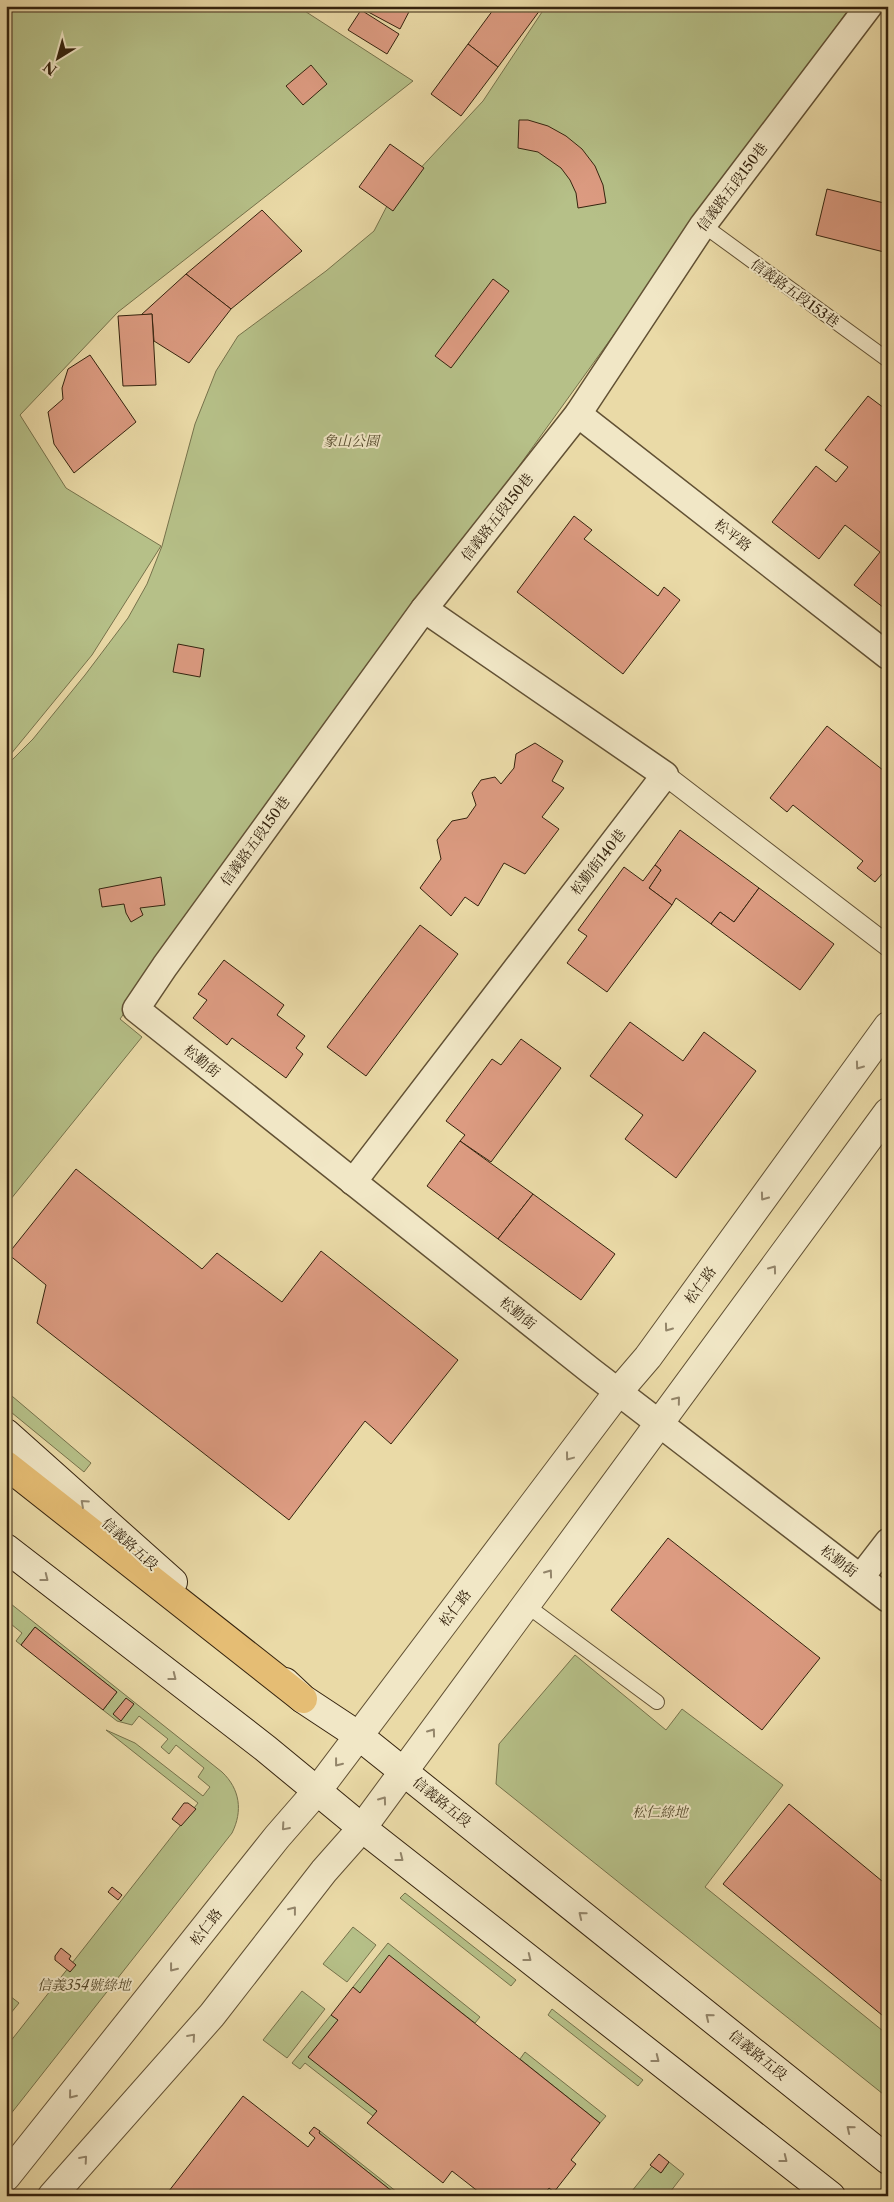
<svg xmlns="http://www.w3.org/2000/svg" width="894" height="2202" font-family="'Libre Caslon Text','Noto Serif TC',serif">
<rect width="100%" height="100%" fill="#eadaa7"/>
<filter id="stains"><feTurbulence type="fractalNoise" baseFrequency=".004" numOctaves="4"/><feColorMatrix values="0 0 0 0 .2 0 0 0 0 .09 0 0 0 0 .02 0 0 0 .5 -.17"/></filter>
<radialGradient id="worn" r=".72"><stop offset=".6" stop-color="#630" stop-opacity="0"/><stop offset="1" stop-color="#630" stop-opacity=".3"/></radialGradient>
<g fill="#b6c088" stroke="#76724b">
<polygon points="6,6 297,6 413,81 118,312 20,415 66,488 161,546 92,655 6,760"/>
<polygon points="546,6 851,6 120,1019 142,1037 6,1205 6,766 33,739 85,675 128,618 147,584 162,546 195,424 216,371 238,336 326,271 374,231 389,202 483,101"/>
<polygon points="6,1391 91,1463 84,1472 6,1408"/>
<path d="M6,1600L222,1772C240,1789 243,1811 232,1833L6,2120V2047L198,1803L106,1730L135,1743L203,1796L210,1787L198,1777L204,1768L176,1745L169,1754L161,1747L168,1739L139,1716L132,1725L117,1721L103,1710L117,1692L35,1627L21,1645L16,1641L22,1633L6,1620Z"/>
<polygon points="575,1655 666,1730 682,1709 783,1785 705,1887 888,2035 888,2098 496,1784 499,1744"/>
<polygon points="405,1893 516,1980 511,1986 400,1898"/>
<polygon points="353,1927 376,1945 347,1982 323,1964"/>
<polygon points="388,1943 480,2017 475,2023 389,1956 360,1993 353,1987"/>
<polygon points="302,1991 325,2009 287,2058 263,2040"/>
<polygon points="6,1993 19,2003 6,2019"/>
<polygon points="552,2009 643,2080 638,2086 548,2015"/>
<polygon points="331,2015 338,2020 309,2057 377,2111 373,2116 305,2063 300,2069 292,2063"/>
<polygon points="525,2052 606,2116 600,2123 520,2059"/>
<polygon points="320,2131 402,2196 398,2196 319,2133"/>
<polygon points="669,2162 684,2174 667,2196 628,2196 652,2166 661,2173"/>
</g>
<g fill="#dc9b81" stroke="#35230e">
<polygon points="357,6 412,6 400,29"/>
<polygon points="496,6 543,6 498,67 468,44"/>
<polygon points="361,10 399,34 387,54 348,30"/>
<polygon points="468,44 498,67 461,116 431,94"/>
<polygon points="311,65 327,84 303,105 286,86"/>
<polygon points="519,120 528,120 548,126 566,136 582,149 595,166 603,185 606,203 578,208 576,193 570,180 561,168 538,152 518,148"/>
<polygon points="390,144 424,168 393,211 359,187"/>
<polygon points="827,189 888,204 888,253 816,235"/>
<polygon points="262,210 302,251 231,309 186,274"/>
<polygon points="186,274 231,309 189,363 154,341 152,314 141,315"/>
<polygon points="493,279 509,291 451,368 435,356"/>
<polygon points="152,314 156,385 123,386 118,316"/>
<polygon points="90,355 136,422 74,473 54,444 48,412 63,399 62,388 68,369"/>
<polygon points="868,396 888,411 888,611 854,585 880,552 845,525 819,559 772,522 816,466 836,482 848,467 825,450"/>
<polygon points="574,516 592,530 584,539 658,596 664,587 680,600 623,674 517,592"/>
<polygon points="178,644 204,649 200,677 173,672"/>
<polygon points="827,726 888,774 888,867 875,882 857,868 863,861 793,805 787,812 770,798"/>
<polygon points="535,743 563,761 552,781 564,788 542,817 559,829 525,874 504,863 478,906 465,897 451,916 420,888 441,859 437,840 452,821 467,818 476,805 472,793 481,780 495,777 501,784 514,768 516,754"/>
<polygon points="680,830 759,888 734,922 720,912 711,924 676,898 672,905 649,888 661,870 655,865"/>
<polygon points="655,865 661,870 649,888 672,905 607,992 567,963 587,936 578,930 624,867 643,881"/>
<polygon points="161,877 165,905 140,908 143,915 131,922 126,913 124,904 102,907 99,889"/>
<polygon points="759,888 834,944 800,990 711,924 720,912 734,922"/>
<polygon points="420,925 458,954 366,1076 327,1047"/>
<polygon points="224,960 284,1005 277,1015 305,1036 296,1048 303,1054 286,1078 232,1038 227,1045 193,1018 207,1000 198,994"/>
<polygon points="630,1022 683,1061 704,1032 756,1071 676,1178 625,1139 643,1115 590,1076"/>
<polygon points="521,1039 561,1068 491,1162 460,1141 465,1135 446,1121 492,1059 501,1065"/>
<polygon points="460,1141 533,1194 498,1239 427,1186"/>
<polygon points="76,1169 202,1269 217,1253 282,1302 321,1251 458,1360 391,1444 365,1421 289,1520 37,1323 46,1285 8,1254"/>
<polygon points="533,1194 615,1254 581,1300 498,1239"/>
<polygon points="668,1538 820,1658 762,1730 611,1610"/>
<polygon points="35,1627 117,1692 103,1710 21,1645"/>
<polygon points="126,1698 134,1704 121,1721 113,1714"/>
<polygon points="184,1803 188,1803 196,1809 181,1826 172,1819"/>
<polygon points="789,1804 888,1886 888,2020 723,1884"/>
<polygon points="112,1887 122,1895 118,1900 108,1892"/>
<polygon points="61,1948 71,1956 69,1959 76,1965 70,1972 55,1960 55,1956"/>
<polygon points="389,1955 600,2123 571,2160 576,2164 554,2192 549,2188 543,2196 484,2196 452,2171 443,2183 367,2123 377,2111 308,2057 338,2020 331,2015 353,1987 360,1993"/>
<polygon points="243,2096 308,2147 315,2138 309,2133 314,2127 320,2131 319,2133 398,2196 165,2196"/>
<polygon points="659,2154 669,2162 661,2173 650,2165"/>
</g>
<g fill="none" stroke-linecap="round" stroke-linejoin="round">
<defs>
<g id="service">
<polyline points="703,225 888,360"/>
<polyline points="526,1605 657,1702"/>
</g>
<polyline id="pedestrian" points="665,775 888,946"/>
<g id="minor">
<polyline points="869,6 703,225 578,414 424,609 165,966 136,1009 591,1371 888,1599"/>
<polyline points="578,414 888,656"/>
<polyline points="353,1182 665,775 424,609"/>
<polyline points="861,1577 888,1542"/>
</g>
<g id="tertiary">
<polyline points="6,2177 277,1837 317,1791 618,1392 648,1357 888,1026"/>
<polyline points="52,2196 212,2015 324,1871 362,1828 888,1112"/>
</g>
<g id="secondary">
<polyline points="6,1433 173,1582"/>
<polyline points="6,1548 265,1748 362,1828 831,2196"/>
<polyline points="285,1682 303,1699 359,1736 888,2160"/>
</g>
<polyline id="trunk" points="6,1465 303,1699"/>
</defs>
<use href="#service" stroke="#625134" stroke-width="16"/>
<use href="#pedestrian" stroke="#625134" stroke-width="22"/>
<use href="#minor" stroke="#625134" stroke-width="29"/>
<use href="#tertiary" stroke="#625134" stroke-width="30"/>
<use href="#secondary" stroke="#35230e" stroke-width="30"/>
<use href="#trunk" stroke="#35230e" stroke-width="30"/>
<use href="#service" stroke="#f1e7c6" stroke-width="14"/>
<use href="#pedestrian" stroke="#f1e7c6" stroke-width="20"/>
<use href="#minor" stroke="#f1e7c6" stroke-width="26"/>
<use href="#tertiary" stroke="#f1e7c6" stroke-width="28"/>
<use href="#secondary" stroke="#f1e7c6" stroke-width="28"/>
<use href="#trunk" stroke="#e5bd74" stroke-width="28"/>
</g>
<defs><path id="oneway-chevron" d="M-2-3.5L2.5 0L-2 3.5" fill="none" stroke-width="1.6" stroke-linecap="round" stroke-linejoin="round" transform="scale(1.25)"/></defs>
<g stroke="#93856a">
<use href="#oneway-chevron" transform="translate(859 1066) rotate(126)"/>
<use href="#oneway-chevron" transform="translate(764 1197) rotate(126)"/>
<use href="#oneway-chevron" transform="translate(773 1269) rotate(-54)"/>
<use href="#oneway-chevron" transform="translate(668 1328) rotate(126)"/>
<use href="#oneway-chevron" transform="translate(677 1400) rotate(-51)"/>
<use href="#oneway-chevron" transform="translate(569 1457) rotate(127)"/>
<use href="#oneway-chevron" transform="translate(84 1503) rotate(-138)"/>
<use href="#oneway-chevron" transform="translate(549 1573) rotate(-54)"/>
<use href="#oneway-chevron" transform="translate(45 1578) rotate(38)"/>
<use href="#oneway-chevron" transform="translate(173 1677) rotate(38)"/>
<use href="#oneway-chevron" transform="translate(432 1732) rotate(-54)"/>
<use href="#oneway-chevron" transform="translate(338 1763) rotate(128)"/>
<use href="#oneway-chevron" transform="translate(383 1800) rotate(-54)"/>
<use href="#oneway-chevron" transform="translate(285 1827) rotate(131)"/>
<use href="#oneway-chevron" transform="translate(400 1858) rotate(38)"/>
<use href="#oneway-chevron" transform="translate(293 1910) rotate(-52)"/>
<use href="#oneway-chevron" transform="translate(582 1915) rotate(-141)"/>
<use href="#oneway-chevron" transform="translate(528 1958) rotate(38)"/>
<use href="#oneway-chevron" transform="translate(173 1968) rotate(128)"/>
<use href="#oneway-chevron" transform="translate(709 2017) rotate(-141)"/>
<use href="#oneway-chevron" transform="translate(192 2037) rotate(-49)"/>
<use href="#oneway-chevron" transform="translate(656 2059) rotate(38)"/>
<use href="#oneway-chevron" transform="translate(72 2095) rotate(129)"/>
<use href="#oneway-chevron" transform="translate(850 2129) rotate(-141)"/>
<use href="#oneway-chevron" transform="translate(84 2159) rotate(-49)"/>
<use href="#oneway-chevron" transform="translate(784 2159) rotate(38)"/>
</g>
<g text-anchor="middle" stroke-width="4" stroke-linejoin="round" paint-order="stroke">
<g font-size="14" fill="#35230e" stroke="#f1e7c6">
<text transform="translate(732 187) rotate(-53)" y="5">信義路五段150巷</text>
<text transform="translate(795 293) rotate(36)" y="5">信義路五段153巷</text>
<text transform="translate(497 517) rotate(-52)" y="5">信義路五段150巷</text>
<text transform="translate(733 535) rotate(38)" y="5">松平路</text>
<text transform="translate(255 841) rotate(-54)" y="5">信義路五段150巷</text>
<text transform="translate(598 862) rotate(-52)" y="5">松勤街140巷</text>
<text transform="translate(202 1061) rotate(39)" y="5">松勤街</text>
<text transform="translate(700 1285) rotate(-54)" y="5">松仁路</text>
<text transform="translate(518 1313) rotate(39)" y="5">松勤街</text>
<text transform="translate(130 1544) rotate(42)" y="5">信義路五段</text>
<text transform="translate(839 1561) rotate(37)" y="5">松勤街</text>
<text transform="translate(455 1608) rotate(-53)" y="5">松仁路</text>
<text transform="translate(442 1802) rotate(39)" y="5">信義路五段</text>
<text transform="translate(206 1927) rotate(-52)" y="5">松仁路</text>
<text transform="translate(758 2055) rotate(39)" y="5">信義路五段</text>
</g>
<g font-size="14" font-style="italic" fill="#554a2c" stroke="#f1e7c6">
<text x="351" y="446">象山公園</text>
<text x="660" y="1817">松仁綠地</text>
<text x="84" y="1990">信義354號綠地</text>
</g>
</g>
<rect width="894" height="2202" fill="none" stroke="#eadaa7" stroke-width="25"/>
<rect x="8" y="8" width="879" height="2187" fill="none" stroke="#35230e" stroke-width="2.5"/>
<rect x="12" y="12" width="869" height="2177" fill="none" stroke="#35230e"/>
<g transform="translate(58 58) rotate(217)" stroke="#f1e7c6" stroke-width="4" paint-order="stroke">
<path d="M0-4L9 19L0 12L-9 19Z" fill="#35230e"/>
<text y="-8" font-size="14" font-weight="bold" text-anchor="middle" fill="#35230e">N</text>
</g>
<rect width="100%" height="100%" filter="url(#stains)"/>
<rect width="100%" height="100%" fill="url(#worn)"/>
</svg>
